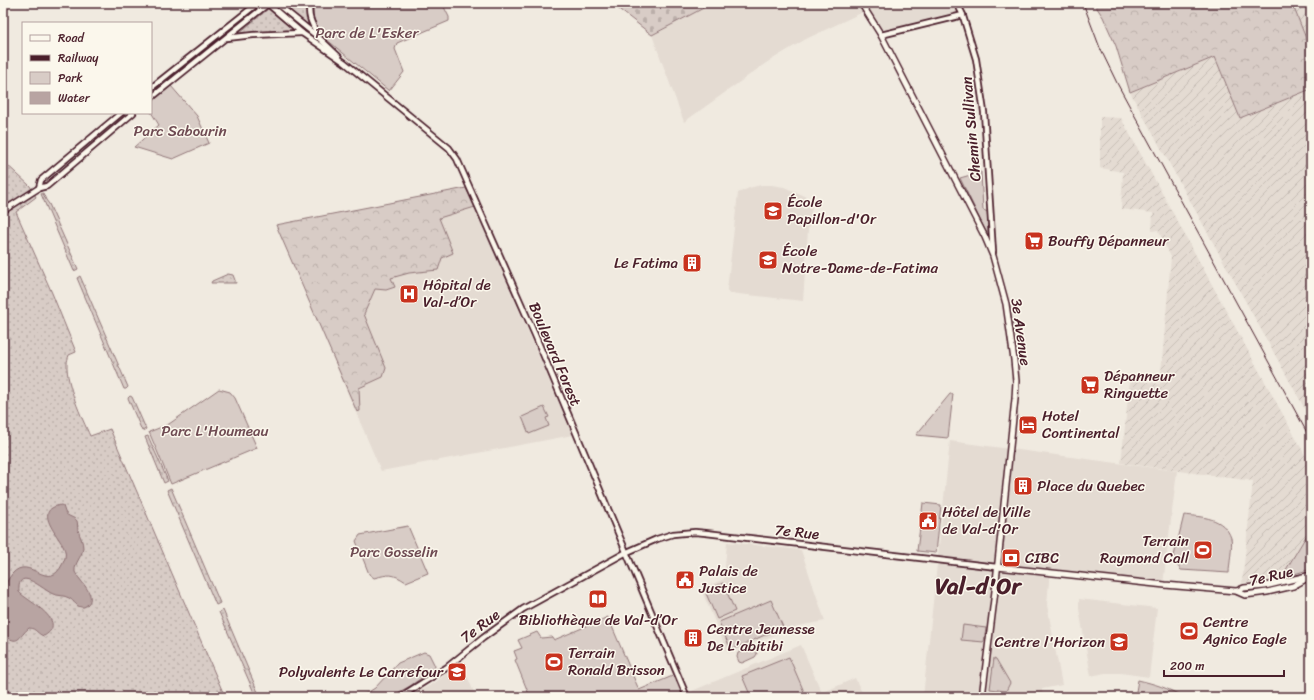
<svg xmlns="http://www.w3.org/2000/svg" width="1314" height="700" font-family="Sriracha,sans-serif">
<defs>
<pattern id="industrial-furrows" width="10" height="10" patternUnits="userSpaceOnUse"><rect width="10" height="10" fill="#e4dbd2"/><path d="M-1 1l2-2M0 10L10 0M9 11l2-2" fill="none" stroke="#c5bcb4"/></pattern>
<pattern id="grass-dots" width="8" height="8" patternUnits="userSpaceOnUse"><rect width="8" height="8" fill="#d8ccc6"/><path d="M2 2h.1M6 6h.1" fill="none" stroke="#bbafaa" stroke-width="1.8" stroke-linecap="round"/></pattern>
<pattern id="forest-crowns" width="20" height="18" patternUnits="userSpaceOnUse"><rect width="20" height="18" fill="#d8ccc6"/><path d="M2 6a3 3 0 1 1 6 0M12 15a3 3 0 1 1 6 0" fill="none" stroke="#bbafaa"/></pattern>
<pattern id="cemetery-stones" width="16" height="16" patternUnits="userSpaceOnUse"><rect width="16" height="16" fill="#d8ccc6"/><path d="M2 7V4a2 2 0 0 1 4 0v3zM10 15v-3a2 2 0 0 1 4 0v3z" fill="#bbafaa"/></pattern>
</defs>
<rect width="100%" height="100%" fill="#f0eae0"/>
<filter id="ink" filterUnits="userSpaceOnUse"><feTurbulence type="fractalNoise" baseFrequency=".025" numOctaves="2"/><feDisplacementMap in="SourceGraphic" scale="8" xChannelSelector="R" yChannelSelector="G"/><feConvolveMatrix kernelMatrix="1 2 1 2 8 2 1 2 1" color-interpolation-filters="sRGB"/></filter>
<g filter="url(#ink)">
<g fill="#e4dbd2">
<polygon points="713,3 959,3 966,18 880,39 863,12 806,39 766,63 684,122 652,35"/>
<polygon points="761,185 772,185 784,187 805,196 813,202 808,230 803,301 729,293 727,290 738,193 749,188"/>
<polygon points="466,188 573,435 381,471 276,225"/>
<polygon points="950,441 1177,471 1163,584 1050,570 1047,605 1062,685 1042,689 1043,697 923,697"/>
<polygon points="727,542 801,550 825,621 798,626 728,653 701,589 724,579"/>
<polygon points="1079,599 1157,608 1149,677 1121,673 1105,673 1091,676 1079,609"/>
<polygon points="801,645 822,693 855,678 864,697 695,697 692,691"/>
<polygon points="461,662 476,697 409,697 436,682"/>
</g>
<g fill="url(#industrial-furrows)">
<polygon points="1292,3 1311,3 1311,51"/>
<polygon points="1215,57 1240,118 1311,89 1311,420 1130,92"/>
<polygon points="1100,117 1121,118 1311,466 1311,528 1281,578 1242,583 1253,481 1121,463 1130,379 1160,384 1171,257 1158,230 1152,231 1153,213 1121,209 1123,172 1100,168"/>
</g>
<g fill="url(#grass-dots)" stroke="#917678">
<polygon points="281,3 308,3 307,11 308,23 307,24"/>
<polygon points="268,9 292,29 291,30 239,33"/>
<path d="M3,161L30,186L36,197L16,212L52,293L76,352L69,355C68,358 67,361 67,364C66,384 82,418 90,436L110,429L225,697H3Z"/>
<polygon points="43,193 46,200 49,204 78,269 74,271 41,194"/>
<polygon points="228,274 233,275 236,283 211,283 212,281"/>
<polygon points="80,276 128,387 126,389 124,389 77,278"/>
<polygon points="130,396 132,397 146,429 142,431 128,398"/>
<polygon points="148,436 168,481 164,483 145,437"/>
<polygon points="171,488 220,603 216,605 167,490"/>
<polygon points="223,610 260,697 256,697 219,612"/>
</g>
<g fill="url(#forest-crowns)" stroke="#917678">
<polygon points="1095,3 1292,3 1311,51 1311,89 1240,118 1215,57 1130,92 1116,46 1103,17 1097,8"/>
<polygon points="466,188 475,207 439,218 453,253 442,258 438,270 409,273 391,278 395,287 386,290 375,289 364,314 386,368 383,377 359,388 360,411 357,412 276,225"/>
</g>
<polygon fill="url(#cemetery-stones)" stroke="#917678" points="611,3 713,3 652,35"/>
<g fill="#d8ccc6" stroke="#917678">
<path d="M314,3H442L449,17V21L397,43L395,49L404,72L389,91L320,34C314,22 312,17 314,3Z"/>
<polygon points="171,86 197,116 209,143 173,159 134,147 159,125 151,112 151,103"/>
<polygon points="981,172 983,210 988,212 988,236 960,178"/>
<polygon points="219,389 230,392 235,398 257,448 171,484 149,432 169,424"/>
<polygon points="950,394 953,394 948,438 916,435"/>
<polygon points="544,407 549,417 546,418 549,426 529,434 522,417"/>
<polygon points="923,503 941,505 936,553 917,551"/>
<path d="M1184,515C1202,517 1224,517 1231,538C1233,545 1229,565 1229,573L1181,570L1173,560Z"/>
<path d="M408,526L428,573L406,582C392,573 390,574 374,578L369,574L356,541L360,535Z"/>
<polygon points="1311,528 1311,569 1281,578"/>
<polygon points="723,583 735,611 717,619 705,591"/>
<polygon points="771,600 783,627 731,650 719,622"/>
<polygon points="608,617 639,690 675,675 684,697 530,697 515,660 517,659 514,651 522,648 518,640 537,632 541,638 552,637 554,640"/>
<polygon points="963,625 986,628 984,642 961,640"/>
<polygon points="751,648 755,649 757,654 755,657 742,663 739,662 737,657 738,653"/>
<polygon points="424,652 429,654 435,666 434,669 410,686 390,697 358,697 367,693 375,688 398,663"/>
<polygon points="789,657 805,694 798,697 751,697 742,676"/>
<polygon points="994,658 996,659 1010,683 1006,691 990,689"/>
<path d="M1138,680C1155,684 1168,688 1183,697H1135Z"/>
</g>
<path fill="#b8a4a2" stroke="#8c6f72" d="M61,505L63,506C64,508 64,510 65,512C67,517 75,517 77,521C78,523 77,527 78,530C80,537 83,541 83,548C82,557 74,563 75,572C79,581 101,598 84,607C76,608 75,601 69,598C64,595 58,596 53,594C43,590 17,564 19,592C27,601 70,621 44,636C38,635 36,628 29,628C18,637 19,647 3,634C3,622 1,602 3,591C5,585 8,579 12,574C30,553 48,595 63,563C65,559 66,555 65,551C62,538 30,510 61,505Z"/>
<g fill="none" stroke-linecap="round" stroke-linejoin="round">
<defs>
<g id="tertiary">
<polyline points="267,3 302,33 344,62 449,148 457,159 535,335 687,697"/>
<polyline points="276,3 318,37 339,57"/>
<path d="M310,3C307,16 312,24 318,35"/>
<polyline points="957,3 962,13 976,59 984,112 993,252"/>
<polyline points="881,35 963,15"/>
<polyline points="227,38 253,35 302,33"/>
<polyline points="151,88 258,3"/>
<polyline points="151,98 269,3"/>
<polyline points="39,188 41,180 121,113"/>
<polyline points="3,211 39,188 47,186 133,113"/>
<polyline points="982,695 1010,697"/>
<polyline points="400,697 446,668 483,638 523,609 625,553 657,539 673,534 695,532 706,533 997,567"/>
</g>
<g id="secondary">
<polyline points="861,3 881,35 985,237 993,256 1006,304 1014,360 1016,381 1015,399 995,591 982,697"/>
<polyline points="997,567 1165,585 1236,591 1245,595 1267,592 1293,586 1311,576"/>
<polyline points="1237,591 1244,588 1265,586 1311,575"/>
</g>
</defs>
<use href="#tertiary" stroke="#4a1f2b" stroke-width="8"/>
<use href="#secondary" stroke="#4a1f2b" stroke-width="8"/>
<use href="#tertiary" stroke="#fbf7ec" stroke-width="4.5"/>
<use href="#secondary" stroke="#fbf7ec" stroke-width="5"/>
<polyline stroke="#4a1f2b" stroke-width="1" points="1083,3 1100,48 1117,83 1311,440"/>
</g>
</g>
<defs>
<symbol id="school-square" viewBox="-11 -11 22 22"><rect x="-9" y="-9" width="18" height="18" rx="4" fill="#c8321e" stroke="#fbf7ec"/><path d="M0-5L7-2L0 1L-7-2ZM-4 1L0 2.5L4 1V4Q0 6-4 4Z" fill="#fff"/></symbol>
<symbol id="supermarket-square" viewBox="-11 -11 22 22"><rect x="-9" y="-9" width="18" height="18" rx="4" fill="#c8321e" stroke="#fbf7ec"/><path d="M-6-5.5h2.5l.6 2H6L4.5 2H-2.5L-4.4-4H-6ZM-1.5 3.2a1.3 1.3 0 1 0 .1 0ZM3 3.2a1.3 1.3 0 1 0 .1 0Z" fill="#fff"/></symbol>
<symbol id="building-square" viewBox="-11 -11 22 22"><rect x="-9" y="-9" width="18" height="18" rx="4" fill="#c8321e" stroke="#fbf7ec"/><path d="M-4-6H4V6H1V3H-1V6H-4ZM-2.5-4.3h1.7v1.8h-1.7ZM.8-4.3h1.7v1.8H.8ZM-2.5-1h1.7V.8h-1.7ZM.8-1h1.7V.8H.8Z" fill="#fff"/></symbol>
<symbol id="hospital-square" viewBox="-11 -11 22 22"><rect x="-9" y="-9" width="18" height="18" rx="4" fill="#c8321e" stroke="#fbf7ec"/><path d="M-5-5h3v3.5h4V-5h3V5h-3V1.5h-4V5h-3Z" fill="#fff"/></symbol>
<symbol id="hotel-square" viewBox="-11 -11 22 22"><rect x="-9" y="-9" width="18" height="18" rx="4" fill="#c8321e" stroke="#fbf7ec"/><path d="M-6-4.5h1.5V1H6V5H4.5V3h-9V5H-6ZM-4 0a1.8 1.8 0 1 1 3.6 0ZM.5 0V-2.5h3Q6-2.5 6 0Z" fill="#fff"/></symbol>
<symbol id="civic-square" viewBox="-11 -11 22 22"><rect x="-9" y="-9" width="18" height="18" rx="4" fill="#c8321e" stroke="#fbf7ec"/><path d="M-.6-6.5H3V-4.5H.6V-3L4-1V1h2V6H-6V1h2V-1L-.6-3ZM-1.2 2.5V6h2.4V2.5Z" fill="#fff"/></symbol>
<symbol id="stadium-square" viewBox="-11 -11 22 22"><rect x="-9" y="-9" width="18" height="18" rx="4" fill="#c8321e" stroke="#fbf7ec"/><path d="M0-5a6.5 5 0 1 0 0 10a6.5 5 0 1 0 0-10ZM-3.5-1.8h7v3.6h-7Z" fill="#fff"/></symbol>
<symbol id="bank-square" viewBox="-11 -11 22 22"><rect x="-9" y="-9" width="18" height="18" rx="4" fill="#c8321e" stroke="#fbf7ec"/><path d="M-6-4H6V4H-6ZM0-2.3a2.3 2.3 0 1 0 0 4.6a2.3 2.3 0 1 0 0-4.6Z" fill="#fff"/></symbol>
<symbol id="library-square" viewBox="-11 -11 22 22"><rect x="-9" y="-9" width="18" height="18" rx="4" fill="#c8321e" stroke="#fbf7ec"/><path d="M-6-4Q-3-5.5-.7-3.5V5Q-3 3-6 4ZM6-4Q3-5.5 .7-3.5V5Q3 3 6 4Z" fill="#fff"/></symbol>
</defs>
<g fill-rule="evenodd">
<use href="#school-square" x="762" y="200" width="22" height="22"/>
<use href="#supermarket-square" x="1023" y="230" width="22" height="22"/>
<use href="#school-square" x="757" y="249" width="22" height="22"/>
<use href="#building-square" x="681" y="252" width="22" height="22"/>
<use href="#hospital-square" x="398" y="283" width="22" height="22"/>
<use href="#supermarket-square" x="1079" y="374" width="22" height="22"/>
<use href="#hotel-square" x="1017" y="414" width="22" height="22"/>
<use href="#building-square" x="1012" y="475" width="22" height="22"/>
<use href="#civic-square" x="917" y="510" width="22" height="22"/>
<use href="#stadium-square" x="1192" y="539" width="22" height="22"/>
<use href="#bank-square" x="1000" y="547" width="22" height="22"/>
<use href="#civic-square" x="674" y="569" width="22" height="22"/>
<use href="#library-square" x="587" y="588" width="22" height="22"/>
<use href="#stadium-square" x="1178" y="620" width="22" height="22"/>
<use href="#building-square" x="682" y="627" width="22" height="22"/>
<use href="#school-square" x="1108" y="631" width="22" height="22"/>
<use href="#stadium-square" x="543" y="651" width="22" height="22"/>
<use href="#school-square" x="446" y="661" width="22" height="22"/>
</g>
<g text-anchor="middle" stroke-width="3" stroke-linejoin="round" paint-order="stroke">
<g font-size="15" fill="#6e4a52" stroke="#fbf7ec">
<text x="367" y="38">Parc de L'Esker</text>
<text x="180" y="136">Parc Sabourin</text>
<text x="215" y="436">Parc L'Houmeau</text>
<text x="394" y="557">Parc Gosselin</text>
</g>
<g font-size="15" fill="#4a1f2b" stroke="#fbf7ec">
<text transform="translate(971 129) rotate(-95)" y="5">Chemin Sullivan</text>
<text transform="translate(1021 332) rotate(82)" y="5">3e Avenue</text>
<text transform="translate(555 354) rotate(67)" y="5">Boulevard Forest</text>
<text transform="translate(797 532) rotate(6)" y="5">7e Rue</text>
<text transform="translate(1271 576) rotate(-13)" y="5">7e Rue</text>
<text transform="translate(480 626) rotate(-37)" y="5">7e Rue</text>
</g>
<g font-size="15" fill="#4a1f2b" stroke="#fbf7ec" text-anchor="start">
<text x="787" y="207">École<tspan x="787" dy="17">Papillon-d'Or</tspan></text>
<text x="1048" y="246">Bouffy Dépanneur</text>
<text x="782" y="256">École<tspan x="782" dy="17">Notre-Dame-de-Fatima</tspan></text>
<text x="678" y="268" text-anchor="end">Le Fatima</text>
<text x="423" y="290">Hôpital de<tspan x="423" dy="17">Val-d’Or</tspan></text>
<text x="1104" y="381">Dépanneur<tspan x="1104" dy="17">Ringuette</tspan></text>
<text x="1042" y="421">Hotel<tspan x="1042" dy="17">Continental</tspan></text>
<text x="1037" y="491">Place du Quebec</text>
<text x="942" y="517">Hôtel de Ville<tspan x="942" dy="17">de Val-d'Or</tspan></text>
<text x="1189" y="546" text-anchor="end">Terrain<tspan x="1189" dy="17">Raymond Call</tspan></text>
<text x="1025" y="563">CIBC</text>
<text x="699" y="576">Palais de<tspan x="699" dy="17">Justice</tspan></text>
<text x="598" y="625" text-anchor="middle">Bibliothèque de Val-d’Or</text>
<text x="1203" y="627">Centre<tspan x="1203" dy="17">Agnico Eagle</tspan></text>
<text x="707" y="634">Centre Jeunesse<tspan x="707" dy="17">De L'abitibi</tspan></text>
<text x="1105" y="647" text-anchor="end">Centre l'Horizon</text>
<text x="568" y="658">Terrain<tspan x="568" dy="17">Ronald Brisson</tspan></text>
<text x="443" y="677" text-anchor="end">Polyvalente Le Carrefour</text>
</g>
<g font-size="23" font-weight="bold" fill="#4a1f2b" stroke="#fbf7ec">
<text x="978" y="594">Val-d'Or</text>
</g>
</g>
<rect width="1314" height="700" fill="none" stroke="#fbf7ec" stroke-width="16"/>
<rect x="8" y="8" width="1298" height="684" fill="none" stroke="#4a1f2b" stroke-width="1.5" filter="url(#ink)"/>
<rect x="22" y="22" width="130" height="92" fill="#fbf7ec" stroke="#b4a19f"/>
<rect x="30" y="35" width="20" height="6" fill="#fbf7ec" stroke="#b4a19f"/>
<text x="58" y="42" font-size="12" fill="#4a1f2b">Road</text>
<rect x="30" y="55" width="20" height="6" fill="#4a1f2b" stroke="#b4a19f"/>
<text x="58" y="62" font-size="12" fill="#4a1f2b">Railway</text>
<rect x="30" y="72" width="20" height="12" fill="#d8ccc6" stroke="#b4a19f"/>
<text x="58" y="82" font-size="12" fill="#4a1f2b">Park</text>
<rect x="30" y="92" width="20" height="12" fill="#b8a4a2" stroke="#b4a19f"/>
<text x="58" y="102" font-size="12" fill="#4a1f2b">Water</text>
<path d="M1164 670v6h120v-6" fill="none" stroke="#4a1f2b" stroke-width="2"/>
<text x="1170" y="670" font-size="12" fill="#4a1f2b" stroke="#fbf7ec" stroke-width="3" paint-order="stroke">200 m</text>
</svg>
